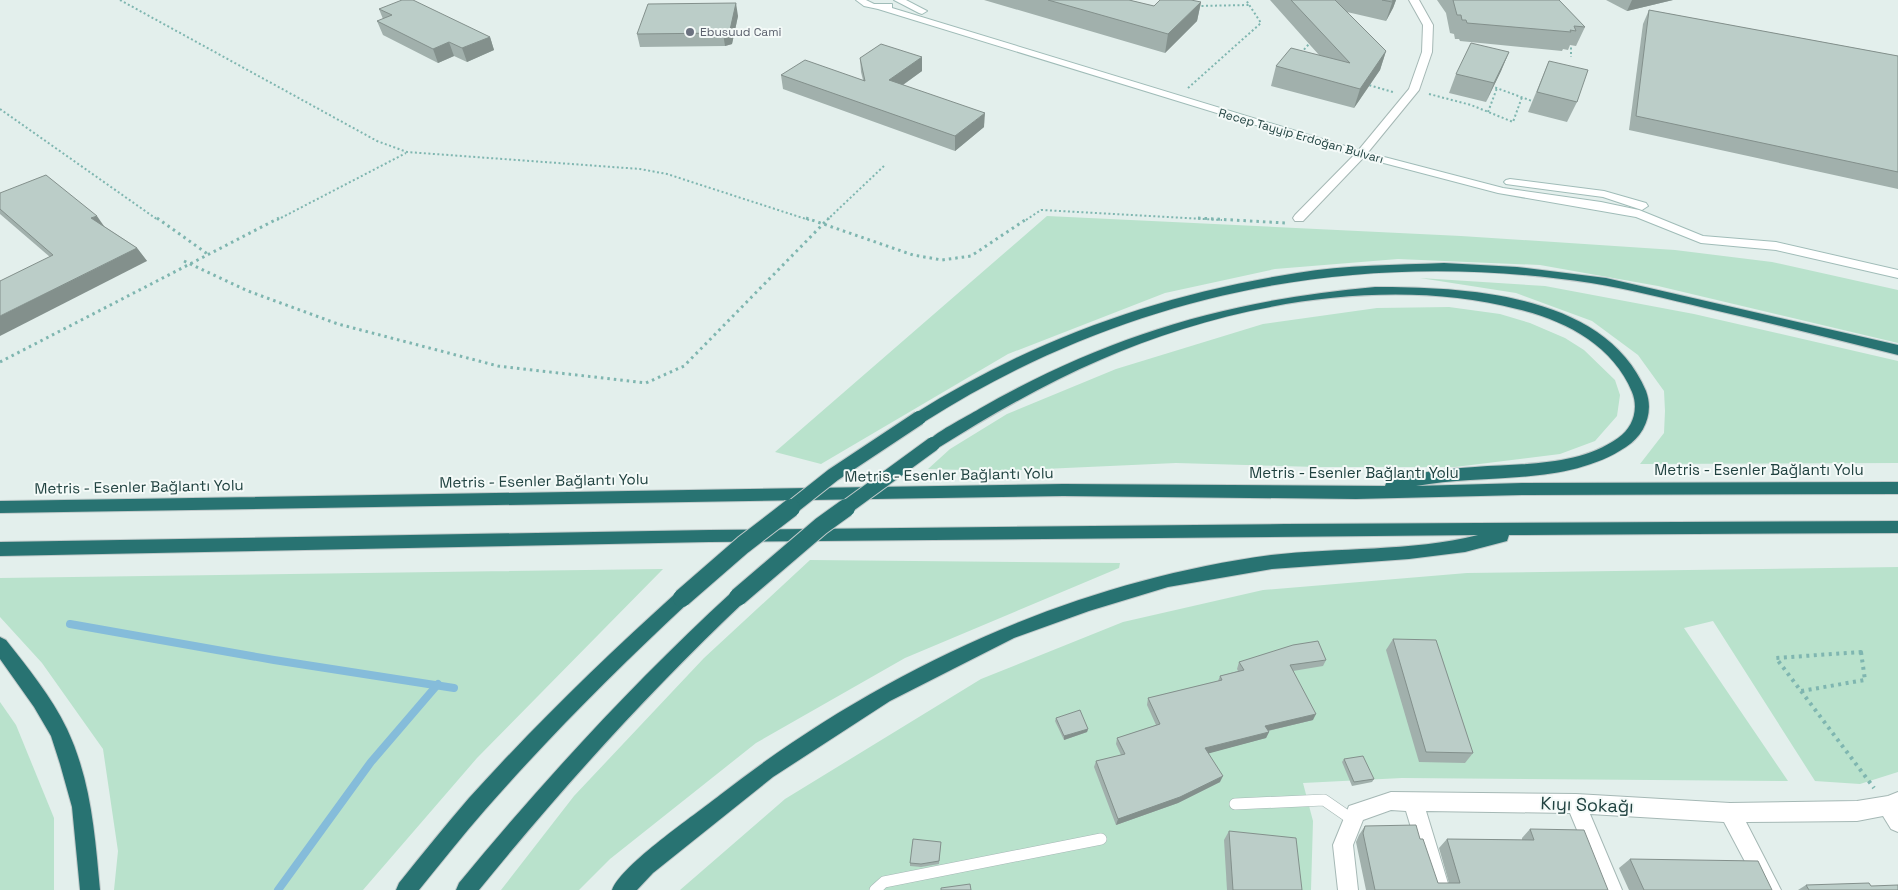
<svg xmlns="http://www.w3.org/2000/svg" width="1898" height="890" font-family="'Space Grotesk',sans-serif">
<rect width="100%" height="100%" fill="#e3efec"/>
<g fill="#b9e2cc">
<polygon points="1047,216 1461,236 1675,250 1772,262 1898,290 1898,343 1658,286 1540,265 1398,259 1275,269 1165,293 1008,354 821,464 775,452"/>
<polygon points="1420,278 1545,286 1694,314 1898,361 1898,463 1640,464 1664,433 1665,411 1664,391 1638,355 1592,321 1516,293"/>
<polygon points="1449,307 1500,314 1530,323 1565,338 1584,350 1615,380 1620,395 1617,416 1595,441 1560,454 1455,467 1317,467 1176,463 1001,471 928,469 950,449 1007,414 1116,369 1263,324 1377,308"/>
<polygon points="810,560 1120,563 1119,568 905,658 756,743 610,859 579,890 501,890 574,796 704,658"/>
<polygon points="1898,567 1898,772 1860,784 1815,781 1713,621 1684,628 1788,781 1402,778 1303,783 1313,821 1311,890 680,890 785,799 981,679 1123,622 1263,590 1467,573"/>
<polygon points="663,569 477,758 363,890 114,890 118,851 103,749 42,663 0,617 0,578"/>
<polygon points="0,702 16,725 54,818 54,890 0,890"/>
</g>
<g fill="none" stroke-linecap="round" stroke-linejoin="round">
<g stroke="#85bcda" stroke-width="8">
<polyline points="70,624 274,660 454,688"/>
<polyline points="278,890 371,762 438,684"/>
</g>
<defs>
<g id="lane">
<polyline points="1235,804 1324,800 1353,820"/>
<polyline points="875,890 884,882 1101,839"/>
</g>
<g id="street">
<polygon points="1409,0 1419,0 1433,25 1432,52 1419,90 1365,156 1303,221 1295,221 1293,218 1295,215 1357,152 1409,89 1422,52 1423,25"/>
<polygon points="1391,792 1576,794 1730,803 1857,801 1888,796 1898,792 1898,832 1891,829 1883,816 1857,821 1746,822 1781,890 1760,890 1724,822 1590,814 1622,890 1602,890 1570,813 1426,811 1450,890 1430,890 1406,811 1391,810 1363,820 1353,845 1358,890 1338,890 1333,845 1349,806"/>
</g>
<g id="secondary">
<polygon points="856,0 866,0 874,4 892,4 892,8 1365,152 1503,188 1601,202 1639,210 1703,236 1776,242 1898,270 1898,278 1776,250 1701,243 1636,217 1498,193 1357,156 878,9 864,6"/>
<polygon points="894,0 906,0 927,11 922,14 919,13"/>
<polygon points="1510,179 1604,191 1646,203 1648,206 1642,210 1603,197 1506,184 1504,182 1506,180"/>
</g>
<g id="highway">
<path d="M1444,263L1517,267L1606,278L1898,345V355C1834,339 1770,323 1705,308C1667,299 1629,289 1591,283C1354,247 1127,293 924,422L919,423L914,422L912,418L914,414C1034,339 1157,295 1297,273C1346,265 1395,265 1444,263Z"/>
<path d="M1375,287C1465,287 1605,293 1646,391C1654,412 1645,435 1626,447C1566,487 1484,473 1416,486L1522,483L1898,482V494L1522,495L1356,499L1063,496L0,513V501L1063,484L1385,486L1387,481C1415,472 1445,469 1475,467C1522,463 1577,467 1618,438C1633,428 1639,409 1632,392C1613,345 1564,320 1517,309C1384,275 1225,305 1100,360C1044,384 991,415 938,448L933,449L928,448L926,444C931,434 968,416 979,409C1108,335 1228,300 1375,287Z"/>
<path d="M1898,521V533L1509,535L1507,541L1465,552L1409,559L1272,569L1168,587L1089,611L1014,638L890,701L773,777L653,873L637,890H612C622,864 695,815 720,795C879,671 1070,582 1271,555C1339,547 1410,552 1478,535L709,542L0,556V542L709,530L1285,524Z"/>
<path d="M738,590L744,592L747,597L744,602C649,692 562,788 479,890H456L459,883C544,780 634,682 732,592Z"/>
<path d="M682,591L688,593L691,598L688,603C617,669 549,737 485,810C462,836 441,863 419,890H396L399,883C422,854 445,826 469,798C534,726 604,658 676,593Z"/>
<path d="M0,637L6,640C28,668 51,696 67,729C91,780 95,835 100,890H80L72,807L60,764L51,736L34,707L0,659Z"/>
</g>
</defs>
<use href="#lane" stroke="#a5b8b5" stroke-width="12"/>
<use href="#street" stroke="#a5b8b5" stroke-width="2"/>
<use href="#secondary" stroke="#a0bcb8" stroke-width="2"/>
<use href="#highway" stroke="#c1caca" stroke-width="2"/>
<g stroke="#7fb6b0" stroke-width="2" stroke-dasharray="2 2.5" stroke-linecap="butt">
<polyline points="120,0 377,141 407,152 640,169 667,174 809,220"/>
<polyline points="1197,6 1250,5"/>
<polyline points="1571,43 1571,57"/>
<polyline points="1301,53 1309,44"/>
<polyline points="1365,84 1393,92"/>
<polyline points="1491,86 1532,101"/>
<polyline points="1188,88 1261,23 1246,0"/>
<polyline points="1429,94 1471,105 1513,122 1522,97"/>
<polyline points="0,109 158,220"/>
<polyline points="1488,112 1497,88"/>
<polyline points="277,220 406,153"/>
<polyline points="827,220 885,165"/>
<polyline points="1026,220 1041,210 1222,220"/>
</g>
<g stroke="#7fb6b0" stroke-width="3" stroke-dasharray="2.5 4" stroke-linecap="butt">
<polyline points="157,218 209,255"/>
<polyline points="806,218 913,255 942,260 971,256 1028,218"/>
<polyline points="1198,218 1285,223"/>
<polyline points="184,261 248,291 338,324 498,366 646,383 684,366 829,218"/>
<polyline points="0,362 279,218"/>
</g>
<g stroke="#7fb6b0" stroke-width="4" stroke-dasharray="3 4.5" stroke-linecap="butt">
<polygon points="1861,652 1865,680 1801,691 1776,658"/>
<polyline points="1801,691 1874,788"/>
</g>
<use href="#lane" stroke="#fff" stroke-width="11"/>
<use href="#street" fill="#fff" fill-rule="evenodd"/>
<use href="#secondary" fill="#fff" fill-rule="evenodd"/>
<use href="#highway" fill="#287372" fill-rule="evenodd"/>
<defs>
<g id="highway-bridge-far1">
<polyline points="790,509 833,475 919,418"/>
<polyline points="844,509 933,444"/>
</g>
<g id="highway-bridge">
<polyline points="738,597 821,526 846,508"/>
<polyline points="682,598 743,545 791,508"/>
</g>
</defs>
<use href="#highway-bridge-far1" stroke="#c1caca" stroke-width="16" stroke-linecap="butt"/>
<use href="#highway-bridge" stroke="#c1caca" stroke-width="20" stroke-linecap="butt"/>
<use href="#highway-bridge-far1" stroke="#287372" stroke-width="14"/>
<use href="#highway-bridge" stroke="#287372" stroke-width="18"/>
</g>
<g fill="#a1b0ac">
<polygon points="984,0 1129,0 1154,6 1201,2 1197,21 1165,53"/>
<polygon points="1270,0 1396,0 1393,8 1386,21 1347,12 1386,51 1380,70 1354,108 1271,86 1276,66 1319,55"/>
<polygon points="1437,0 1559,0 1585,27 1576,46 1570,45 1568,50 1563,49 1562,51 1460,41 1459,39 1455,39 1454,34 1450,33 1446,13"/>
<polygon points="1606,0 1673,0 1627,11"/>
<polygon points="379,9 490,37 494,50 467,62 454,56 438,63 383,35 377,21 383,19"/>
<polygon points="1649,10 1898,56 1898,189 1629,130 1643,24"/>
<polygon points="738,16 732,44 725,46 640,47 637,34"/>
<polygon points="1509,52 1501,71 1486,102 1449,93 1456,74"/>
<polygon points="922,57 922,71 903,85 984,127 955,151 783,89 781,75 863,80 861,72 860,58"/>
<polygon points="1549,61 1577,102 1567,122 1528,112"/>
<polygon points="0,193 105,227 137,248 147,261 50,257 0,214"/>
<polygon points="1393,639 1473,753 1465,763 1419,762 1386,650"/>
<polygon points="1326,660 1323,666 1293,671 1313,720 1268,731 1269,732 1266,738 1208,753 1220,782 1178,803 1116,825 1094,767 1096,761 1121,755 1116,744 1117,738 1156,725 1147,705 1148,698 1218,681 1220,676 1238,671 1237,669 1239,662"/>
<polygon points="1056,718 1088,729 1087,732 1064,740 1055,721"/>
<polygon points="1344,759 1374,779 1372,782 1352,786 1342,762"/>
<polygon points="1365,826 1420,839 1438,883 1449,883 1439,848 1447,839 1522,840 1522,838 1530,829 1608,890 1366,890 1356,842 1359,835"/>
<polygon points="1229,831 1302,890 1227,890 1224,840"/>
<polygon points="941,842 939,864 921,867 910,866 910,863"/>
<polygon points="1630,859 1772,890 1629,890 1619,868"/>
<polygon points="1806,885 1898,890 1798,890"/>
</g>
<g fill="#83908c">
<polygon points="1393,0 1396,0 1393,8 1386,21"/>
<polygon points="1632,0 1673,0 1627,11"/>
<polygon points="1201,2 1197,21 1165,53 1168,34"/>
<polygon points="736,3 738,16 732,44 725,46 723,33"/>
<polygon points="490,37 494,50 467,62 462,48"/>
<polygon points="449,42 454,56 438,63 433,49"/>
<polygon points="1386,51 1380,70 1354,108 1360,89"/>
<polygon points="1509,52 1501,71 1486,102 1494,83"/>
<polygon points="922,57 922,71 890,94 889,80"/>
<polygon points="985,113 984,127 955,151 955,136"/>
<polygon points="97,216 106,229 91,218"/>
<polygon points="137,248 147,261 0,336 0,316"/>
<polygon points="1316,714 1313,720 1263,732 1265,726"/>
<polygon points="1088,729 1087,732 1064,740 1064,736"/>
<polygon points="1269,732 1266,738 1203,755 1205,748"/>
<polygon points="1223,776 1220,782 1178,803 1116,825 1118,819"/>
</g>
<g fill="#bbcdc8" stroke="#83908c">
<polygon points="402,0 413,0 490,37 462,48 449,42 433,49 377,21 392,15 379,9"/>
<polygon points="1048,0 1129,0 1154,6 1160,0 1191,0 1201,2 1168,34"/>
<polygon points="1291,0 1335,0 1386,51 1360,89 1276,66 1291,48 1350,63"/>
<polygon points="1382,0 1393,0 1392,2"/>
<polygon points="1453,0 1559,0 1585,27 1574,26 1576,31 1570,30 1571,32 1467,23 1466,20 1462,20 1461,15 1457,15"/>
<polygon points="736,3 730,30 723,33 637,34 648,4"/>
<polygon points="1649,10 1898,56 1898,172 1636,116"/>
<polygon points="1471,43 1509,52 1494,83 1456,74"/>
<polygon points="881,44 922,57 889,80 985,113 955,136 781,75 805,60 865,81 860,58"/>
<polygon points="1549,61 1588,70 1577,102 1537,92"/>
<polygon points="46,175 97,216 91,218 137,248 0,316 0,281 53,255 0,209 0,193"/>
<polygon points="1393,639 1436,640 1473,753 1426,752"/>
<polygon points="1318,641 1326,660 1290,665 1316,714 1265,726 1269,732 1205,748 1223,776 1180,797 1118,819 1096,761 1125,754 1117,738 1160,724 1148,698 1222,680 1220,676 1244,670 1239,662 1293,645"/>
<polygon points="1080,710 1088,729 1064,736 1056,718"/>
<polygon points="1363,756 1374,779 1354,782 1344,759"/>
<polygon points="1416,825 1420,839 1423,839 1438,883 1460,883 1447,839 1534,840 1530,829 1584,830 1608,890 1375,890 1363,833 1365,826"/>
<polygon points="1229,831 1296,838 1302,890 1233,890"/>
<polygon points="913,839 941,842 939,861 921,864 910,863"/>
<polygon points="1630,859 1758,861 1772,890 1644,890"/>
<polygon points="1869,883 1871,886 1898,885 1898,890 1809,890 1806,885"/>
<polygon points="970,884 971,890 941,890 941,888"/>
</g>
<circle fill="#6b7280" stroke="#f4faf8" stroke-width="2" cx="690" cy="32" r="5"/>
<g text-anchor="middle" stroke-width="4" stroke-linejoin="round" paint-order="stroke">
<g font-size="12" fill="#5b616d" stroke="#f4faf8" text-anchor="start">
<text x="700" y="36">Ebusuud Cami</text>
</g>
<g font-size="12" fill="#204240" stroke="#f4faf8">
<text transform="translate(1301 136) rotate(16)" y="4">Recep Tayyip Erdoğan Bulvarı</text>
</g>
<g font-size="15" fill="#204240" stroke="#f4faf8">
<text x="1759" y="475">Metris - Esenler Bağlantı Yolu</text>
<text x="1354" y="478">Metris - Esenler Bağlantı Yolu</text>
<text transform="translate(949 475) rotate(-1)" y="5">Metris - Esenler Bağlantı Yolu</text>
<text transform="translate(544 481) rotate(-1)" y="5">Metris - Esenler Bağlantı Yolu</text>
<text transform="translate(139 487) rotate(-1)" y="5">Metris - Esenler Bağlantı Yolu</text>
</g>
<g font-size="18" fill="#204240" stroke="#f4faf8">
<text transform="translate(1587 805) rotate(2)" y="6">Kıyı Sokağı</text>
</g>
</g>
</svg>
